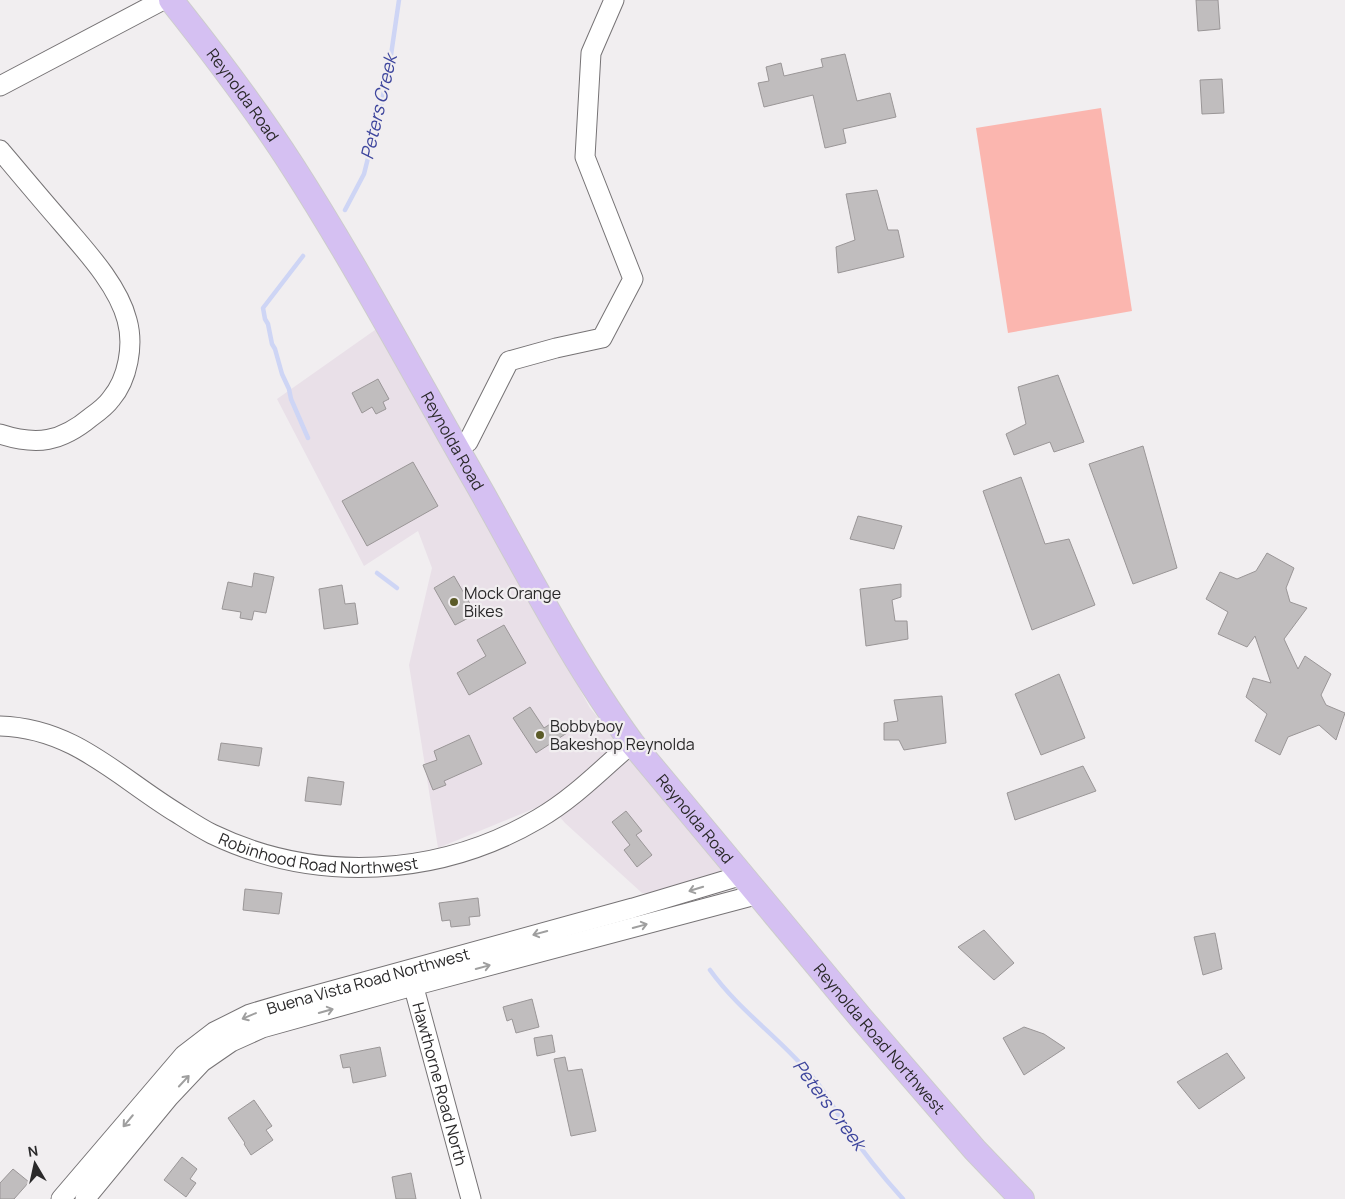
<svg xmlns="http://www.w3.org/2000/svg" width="1345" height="1199" font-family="Manrope,sans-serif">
<rect width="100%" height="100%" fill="#f1eef0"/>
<polygon fill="#e9e0e8" points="382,325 590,708 732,880 700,897 642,893 565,823 548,803 438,848 409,665 432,568 418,531 364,566 277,399"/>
<polygon fill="#fbb6af" points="1101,108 1132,311 1008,333 976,128"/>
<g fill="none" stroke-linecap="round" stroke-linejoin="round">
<g stroke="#ced5f5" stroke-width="4.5">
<polyline points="345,210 364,174 381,106 391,55 399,0"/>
<polyline points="303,256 263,308 265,319 268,324 272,344 275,349 282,374 289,389 291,399 308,438"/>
<polyline points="377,573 397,588"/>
<path d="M710,970C740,1012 783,1040 815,1080C828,1096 837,1114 849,1131C865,1155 884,1178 903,1199"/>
</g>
</g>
<g fill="#c0bdbe" stroke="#9a9697">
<polygon points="1196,0 1218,0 1220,29 1198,31"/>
<polygon points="845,54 857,101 890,93 896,117 843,129 846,143 825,148 813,95 764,107 758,83 769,81 766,67 781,63 784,76 823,67 821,59"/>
<polygon points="1222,79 1224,113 1202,114 1200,80"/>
<polygon points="877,190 888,230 898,230 904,257 838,273 836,247 855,240 846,194"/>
<polygon points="1058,375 1084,442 1054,452 1050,442 1014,455 1006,434 1026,424 1018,387"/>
<polygon points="378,379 389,399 383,402 386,409 376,414 372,407 362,413 352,393"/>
<polygon points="1143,446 1177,568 1133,584 1089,464"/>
<polygon points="413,462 438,506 367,546 342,501"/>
<polygon points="1021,477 1045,544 1069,539 1095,605 1032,630 983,491"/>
<polygon points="858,516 902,526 894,549 850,539"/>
<polygon points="1267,553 1294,568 1286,588 1290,602 1307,608 1284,639 1298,669 1305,656 1331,674 1321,695 1326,705 1345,713 1336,740 1319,725 1288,737 1280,755 1255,741 1267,714 1246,697 1253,678 1271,683 1255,636 1247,647 1218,634 1228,612 1206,599 1220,572 1237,579 1256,571"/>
<polygon points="254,573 274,577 266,613 254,611 252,620 240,618 241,612 222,609 228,582 252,587"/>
<polygon points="454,576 476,614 455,625 434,588"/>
<polygon points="901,584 901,597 892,600 895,621 907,621 908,639 866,646 860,589"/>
<polygon points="342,585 345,604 355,603 358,624 324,629 319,589"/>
<polygon points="504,625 526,663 469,695 457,673 486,656 477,640"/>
<polygon points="1059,674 1085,738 1041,755 1015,694"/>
<polygon points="942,696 946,743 904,750 899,740 884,740 884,723 898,721 894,700"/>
<polygon points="530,707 544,728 558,719 567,733 536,753 513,718"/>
<polygon points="469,735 482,764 444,781 446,785 433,790 423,765 437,760 434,751"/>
<polygon points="221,743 262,748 259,766 218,760"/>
<polygon points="1083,766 1096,791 1015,820 1007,793"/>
<polygon points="308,777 344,782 341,805 305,801"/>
<polygon points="626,811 642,831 636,835 652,855 637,867 624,850 630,845 612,822"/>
<polygon points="245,889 282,893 279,914 243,910"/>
<polygon points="478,898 480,916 469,917 470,925 451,927 450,920 442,921 439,903"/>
<polygon points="984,930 1014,963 994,980 958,947"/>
<polygon points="1215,933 1222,969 1203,975 1194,937"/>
<polygon points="532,999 539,1027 516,1033 512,1019 507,1021 503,1007"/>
<polygon points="1024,1027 1044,1034 1065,1048 1024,1075 1003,1038"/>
<polygon points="552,1035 555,1052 537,1056 534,1038"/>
<polygon points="380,1047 386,1076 353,1083 350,1067 343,1068 340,1055"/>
<polygon points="1227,1053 1245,1078 1199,1109 1177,1082"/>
<polygon points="565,1057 568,1071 582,1069 596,1131 571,1136 554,1059"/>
<polygon points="254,1100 272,1126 266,1130 273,1140 251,1155 244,1144 245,1143 228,1118"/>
<polygon points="182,1157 197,1169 190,1179 196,1183 186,1197 164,1180"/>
<polygon points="13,1169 29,1182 14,1199 0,1199 0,1183"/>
<polygon points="411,1173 416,1199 396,1199 392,1177"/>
</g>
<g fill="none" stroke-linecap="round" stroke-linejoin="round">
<defs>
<g id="minor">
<polyline points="0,86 163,0"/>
<path d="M0,150C21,175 41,199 62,223C85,250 118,285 127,320C134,345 128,379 111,399C106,406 98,412 91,417C61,442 37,446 0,434"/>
<polyline points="457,448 468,442 509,361 556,348 602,338 633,279 585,157 591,53 614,0"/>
<path id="s1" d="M0,726C74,728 118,777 177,813C188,820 200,828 212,834C316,884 439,877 538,819C573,799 602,769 632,743"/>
<path id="s2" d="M410,973L471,1199"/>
<path id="s3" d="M61,1199L184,1055L214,1032L250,1014L287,1003L633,908L743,875"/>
<polyline points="85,1199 169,1097 202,1062 231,1042 262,1028 413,986 759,894"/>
</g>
<g id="major">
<path id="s4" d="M171,0C214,54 256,109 293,167C361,273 420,385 483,494C530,578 575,665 632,743L861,1018L975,1150L1022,1199"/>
</g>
</defs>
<use href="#minor" stroke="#767375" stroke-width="21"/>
<use href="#major" stroke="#ccc" stroke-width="26"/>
<use href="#minor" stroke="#fff" stroke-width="19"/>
<use href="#major" stroke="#d5c0f2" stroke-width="24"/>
</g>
<defs><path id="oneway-shaft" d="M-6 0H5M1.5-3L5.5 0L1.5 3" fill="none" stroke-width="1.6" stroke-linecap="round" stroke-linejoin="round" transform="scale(1.25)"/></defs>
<g stroke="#9f9f9f">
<use href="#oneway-shaft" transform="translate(696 889) rotate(163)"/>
<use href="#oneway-shaft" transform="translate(640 926) rotate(-15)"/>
<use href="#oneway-shaft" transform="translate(540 933) rotate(165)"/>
<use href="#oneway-shaft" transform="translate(483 967) rotate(-15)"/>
<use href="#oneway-shaft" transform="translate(326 1011) rotate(-16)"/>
<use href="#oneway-shaft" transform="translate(249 1016) rotate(157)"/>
<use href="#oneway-shaft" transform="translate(184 1081) rotate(-47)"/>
<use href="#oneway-shaft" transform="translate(128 1121) rotate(130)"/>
</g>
<g fill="#5b5b28" stroke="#f1eef0" stroke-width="2">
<circle cx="454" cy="602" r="5"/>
<circle cx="540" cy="735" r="5"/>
</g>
<g text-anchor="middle" stroke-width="4.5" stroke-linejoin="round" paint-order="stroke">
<g font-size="16" fill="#2a292a" stroke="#f1eef0">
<text dy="6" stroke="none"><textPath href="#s4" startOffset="119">Reynolda Road</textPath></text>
<text dy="6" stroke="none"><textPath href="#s4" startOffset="524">Reynolda Road</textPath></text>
<text dy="6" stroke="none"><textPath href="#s4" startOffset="974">Reynolda Road</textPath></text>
<text dy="6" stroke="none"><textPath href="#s1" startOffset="351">Robinhood Road Northwest</textPath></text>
<text dy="6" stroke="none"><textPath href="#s3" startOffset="390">Buena Vista Road Northwest</textPath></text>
<text dy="6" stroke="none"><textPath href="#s4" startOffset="1261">Reynolda Road Northwest</textPath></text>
<text dy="6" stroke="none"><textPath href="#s2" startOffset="115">Hawthorne Road North</textPath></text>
</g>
<g font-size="16" fill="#2a292a" stroke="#f1eef0" text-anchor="start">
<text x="464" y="599">Mock Orange<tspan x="464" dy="18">Bikes</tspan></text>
<text x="550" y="732">Bobbyboy<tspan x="550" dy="18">Bakeshop Reynolda</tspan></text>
</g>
<g font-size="18" font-style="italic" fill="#3d459d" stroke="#f1eef0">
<text transform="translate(379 107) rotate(-77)" y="6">Peters Creek</text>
<text transform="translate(829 1105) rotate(53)" y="6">Peters Creek</text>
</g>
</g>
<g transform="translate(35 1164) rotate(351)" stroke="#f1eef0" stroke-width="4" paint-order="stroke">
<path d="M0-4L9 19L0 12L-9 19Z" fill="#2a292a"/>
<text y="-8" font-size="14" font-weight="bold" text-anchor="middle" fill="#2a292a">N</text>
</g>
</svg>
